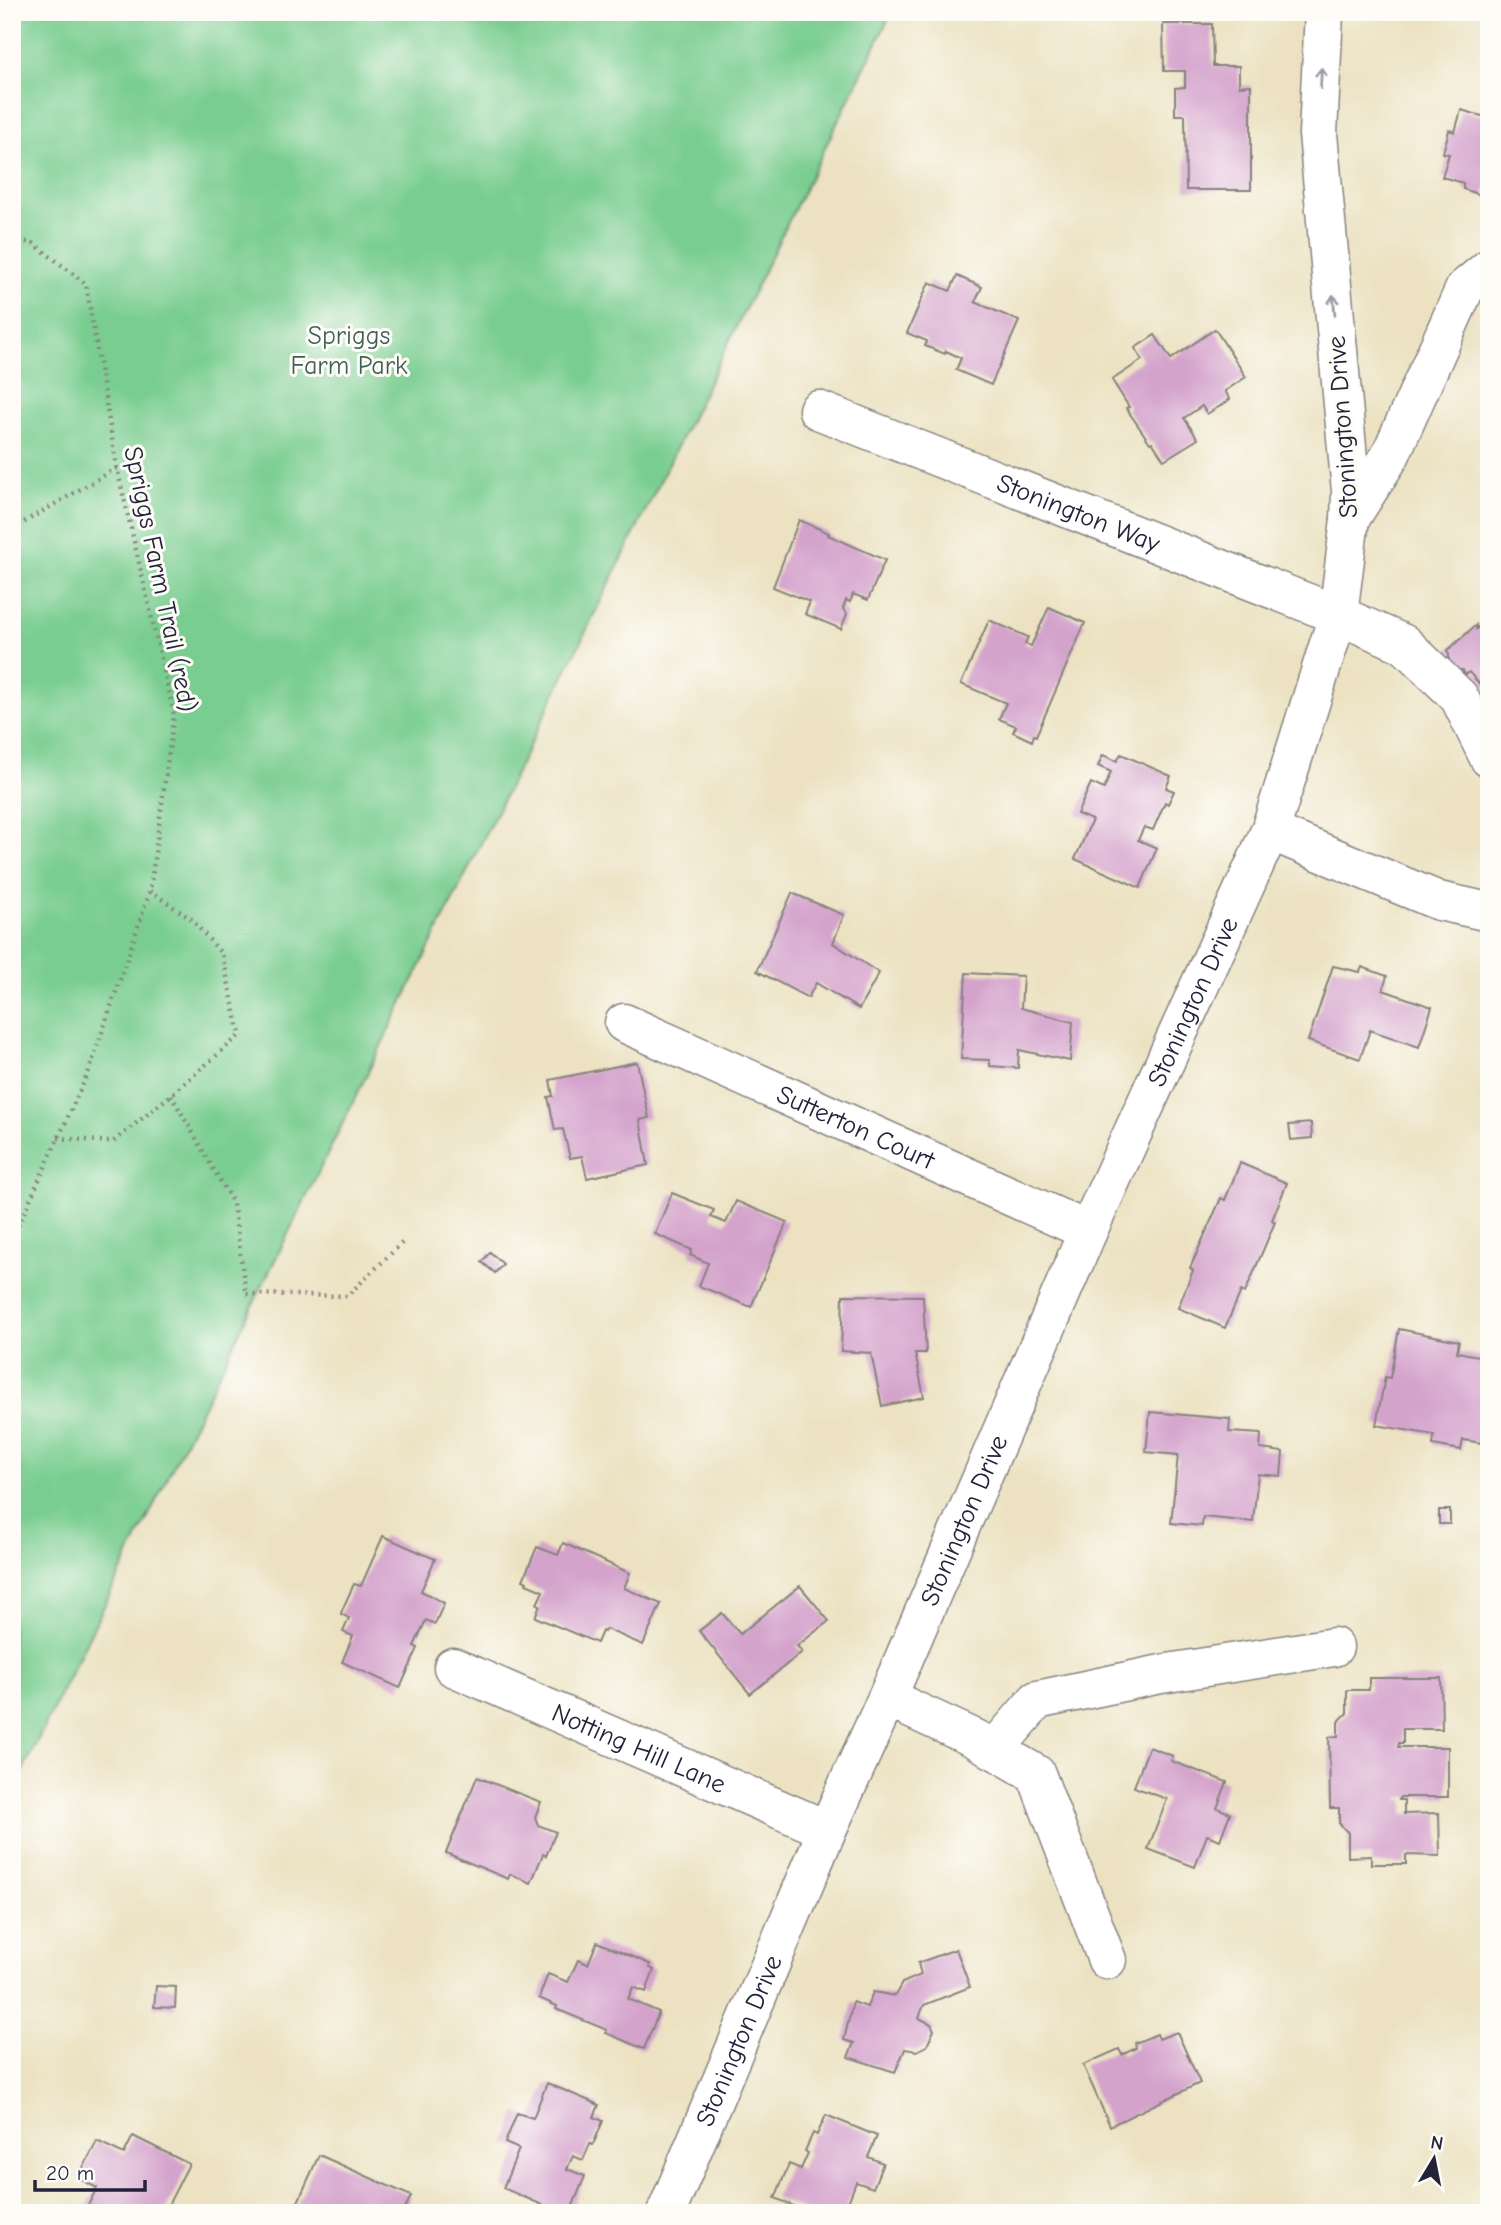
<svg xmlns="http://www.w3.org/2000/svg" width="1501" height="2225" font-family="'Comic Neue',sans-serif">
<rect width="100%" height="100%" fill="#fdfcf7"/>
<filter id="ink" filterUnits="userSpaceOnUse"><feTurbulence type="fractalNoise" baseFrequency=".0143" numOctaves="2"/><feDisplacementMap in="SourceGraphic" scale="14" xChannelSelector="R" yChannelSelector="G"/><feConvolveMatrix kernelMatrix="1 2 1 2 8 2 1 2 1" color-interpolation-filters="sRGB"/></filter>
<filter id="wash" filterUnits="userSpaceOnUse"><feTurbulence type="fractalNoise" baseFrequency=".00686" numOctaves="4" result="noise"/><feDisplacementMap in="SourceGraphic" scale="28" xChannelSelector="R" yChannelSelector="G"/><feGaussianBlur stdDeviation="1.57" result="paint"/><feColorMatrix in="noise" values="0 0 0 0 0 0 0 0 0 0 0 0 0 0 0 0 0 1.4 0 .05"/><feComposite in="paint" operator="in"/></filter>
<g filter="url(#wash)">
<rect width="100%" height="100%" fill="#ece2c2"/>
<polygon fill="#79cd90" stroke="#4e7866" stroke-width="2" points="12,12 892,12 12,1792"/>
<g id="blocks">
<g fill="#d4a3cc">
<polygon points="1163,24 1212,24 1213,66 1239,66 1239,86 1251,85 1251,190 1186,190 1185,115 1175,115 1175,88 1185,87 1185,71 1164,71"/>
<polygon points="1461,110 1489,118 1489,186 1487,186 1484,196 1463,189 1463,183 1442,177 1449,154 1443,153 1449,130 1455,132"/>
<polygon points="957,276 982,287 975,302 1019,321 991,385 956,370 961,358 946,351 945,354 925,346 927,341 907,333 929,282 950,291"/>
<polygon points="1215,329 1246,377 1225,391 1230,399 1225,403 1207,414 1202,406 1184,418 1198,439 1164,460 1152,442 1150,443 1126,408 1129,407 1112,380 1142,360 1135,348 1155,335 1171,359"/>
<polygon points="799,520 829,533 828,535 885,560 868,600 853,594 850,602 846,600 843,609 847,614 841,629 805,614 810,602 773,587"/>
<polygon points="1049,607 1085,623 1036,736 1034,735 1032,741 1013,732 1016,726 999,719 1006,703 961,684 989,620 1028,637 1025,644 1031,646"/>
<polygon points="1489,618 1489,695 1469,672 1465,675 1463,670 1457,670 1449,662 1449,655 1447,651 1476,625 1476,629"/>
<polygon points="1121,754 1171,776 1166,788 1174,791 1168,804 1165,802 1153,830 1144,827 1138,840 1157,848 1140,888 1075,859 1092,820 1077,814 1091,783 1104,789 1111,772 1098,766 1103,755 1117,761"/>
<polygon points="792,893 844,915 833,943 879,973 859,1009 816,983 808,998 757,971"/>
<polygon points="1333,966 1360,972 1362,967 1387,976 1383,990 1432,1007 1419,1047 1370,1030 1360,1059 1308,1041"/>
<polygon points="966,973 1023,976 1021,1008 1073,1022 1070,1061 1019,1050 1018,1068 990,1066 990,1060 961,1059"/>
<polygon points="637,1062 649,1118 640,1120 648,1165 587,1178 582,1156 570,1158 563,1129 555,1130 548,1097 553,1096 550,1080"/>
<polygon points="1311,1123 1312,1138 1291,1140 1289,1125"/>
<polygon points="1240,1163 1287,1183 1272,1220 1275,1222 1245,1293 1241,1291 1225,1328 1178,1308 1193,1270 1190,1268 1221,1198 1225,1200"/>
<polygon points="672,1193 714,1210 711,1217 726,1223 736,1201 787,1222 751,1307 699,1286 708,1263 690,1255 692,1250 655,1234"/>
<polygon points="490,1252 503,1264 495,1273 482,1262"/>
<polygon points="843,1295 923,1296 926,1353 915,1353 924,1397 882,1406 871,1353 841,1351"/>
<polygon points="1399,1329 1459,1341 1457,1352 1489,1358 1489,1407 1482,1443 1463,1440 1461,1450 1433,1445 1434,1435 1376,1425 1385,1377 1390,1378"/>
<polygon points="1150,1412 1230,1419 1229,1432 1261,1434 1260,1449 1283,1452 1281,1476 1258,1474 1253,1522 1203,1517 1202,1526 1171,1523 1178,1455 1146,1452"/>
<rect x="1439" y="1510" width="11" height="14"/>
<polygon points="383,1536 435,1559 421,1591 444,1603 435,1624 426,1620 414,1646 418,1648 400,1688 342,1662 353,1636 343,1632 349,1618 341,1614 342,1610 354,1584 361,1586"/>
<polygon points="563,1543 630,1573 624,1588 661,1604 643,1645 606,1629 604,1632 602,1631 597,1643 535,1617 540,1605 537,1604 543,1591 526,1584 527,1582 523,1580 537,1547 558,1555"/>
<polygon points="800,1586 829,1621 797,1646 802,1652 750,1694 699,1631 722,1613 740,1634"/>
<polygon points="1369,1678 1441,1678 1442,1729 1403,1729 1403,1743 1399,1743 1398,1747 1448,1747 1448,1797 1400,1797 1399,1800 1404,1800 1404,1814 1439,1813 1440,1856 1406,1855 1406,1864 1371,1864 1371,1856 1348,1857 1348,1833 1339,1823 1339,1808 1330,1808 1329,1737 1338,1736 1338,1722 1347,1713 1347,1690 1369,1690"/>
<polygon points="1149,1747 1173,1756 1171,1761 1227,1782 1217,1808 1230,1813 1220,1840 1207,1835 1195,1867 1148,1849 1167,1799 1134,1787"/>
<polygon points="477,1777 541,1802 535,1817 538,1825 556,1832 546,1856 543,1854 531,1883 510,1874 508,1879 446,1853"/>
<polygon points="597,1942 650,1964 649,1967 654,1970 646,1992 633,1987 628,1999 659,2012 644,2049 606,2033 607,2030 556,2009 557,2006 539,1998 548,1974 568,1982 578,1960 588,1964"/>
<polygon points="956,1949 970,1987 924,2005 919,2018 931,2024 934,2030 927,2046 917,2051 905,2049 895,2072 848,2057 854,2043 844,2040 853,2002 867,2007 873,1992 895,1996 902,1983 921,1975 918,1963"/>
<polygon points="156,1986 176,1987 175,2008 154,2007"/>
<polygon points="1177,2032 1200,2083 1110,2126 1083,2065 1119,2049 1122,2055 1136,2048 1135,2043 1157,2034 1159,2039"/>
<polygon points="547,2083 599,2105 594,2117 603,2121 593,2145 590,2144 583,2160 573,2156 567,2169 585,2176 570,2213 561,2213 503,2188 519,2149 505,2143 517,2113 533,2118"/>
<polygon points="826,2115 877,2136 868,2157 883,2163 873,2188 856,2182 844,2213 810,2213 775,2198 789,2164 801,2169 808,2153 805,2151 813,2133 817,2135"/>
<polygon points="133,2136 189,2164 164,2213 84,2213 97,2188 78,2178 97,2141 124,2154"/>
<polygon points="319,2155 411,2196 403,2213 293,2213"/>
</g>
</g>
</g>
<g filter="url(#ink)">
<use href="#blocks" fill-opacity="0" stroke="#87827e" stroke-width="2"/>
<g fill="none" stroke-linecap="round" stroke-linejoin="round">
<defs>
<g id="minor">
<path id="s1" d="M818,410L1338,615L1404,644L1459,697L1489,758"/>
<polyline points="1350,519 1390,456 1465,288 1489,268"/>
<polyline points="1270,831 1439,901 1489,912"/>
<path id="s2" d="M624,1023L1088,1231"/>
<path id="s3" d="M453,1667L827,1830"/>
<polyline points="887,1698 976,1739 1036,1774 1107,1960"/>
<polyline points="994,1750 1037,1700 1161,1674 1334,1647"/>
<path id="s4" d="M666,2213L827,1830L887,1698L1088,1231L1270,831L1338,615L1350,519L1351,491L1318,134L1324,12"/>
</g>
</defs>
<use href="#minor" stroke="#87827e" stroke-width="41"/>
<g stroke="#87827e" stroke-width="4.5" stroke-dasharray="2 5" stroke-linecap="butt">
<polyline points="12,240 33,243 86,284 117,468 174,714 150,891 89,1071 12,1239"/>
<polyline points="12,529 117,468"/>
<polyline points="171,1095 233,1203 246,1294 347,1296 404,1241"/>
<polyline points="58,1138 113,1142 171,1095 240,1035 222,954 191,919 150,891"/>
</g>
<use href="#minor" stroke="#fff" stroke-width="38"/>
</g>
<defs><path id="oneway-shaft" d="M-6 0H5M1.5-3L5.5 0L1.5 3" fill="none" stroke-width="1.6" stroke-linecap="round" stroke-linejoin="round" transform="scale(1.75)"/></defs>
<g stroke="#9c9ca7">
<use href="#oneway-shaft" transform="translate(1321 78) rotate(-87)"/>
<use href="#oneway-shaft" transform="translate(1334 305) rotate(-95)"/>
</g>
</g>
<g text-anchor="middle" stroke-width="6" stroke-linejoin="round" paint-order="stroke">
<g font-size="26" fill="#405e59" stroke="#fdfcf7">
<text x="349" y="344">Spriggs<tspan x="349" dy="30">Farm Park</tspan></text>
</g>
<g font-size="26" fill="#22223b" stroke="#fdfcf7">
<text transform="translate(1342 427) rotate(-94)" y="9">Stonington Drive</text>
<text dy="9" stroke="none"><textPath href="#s1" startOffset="280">Stonington Way</textPath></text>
<text transform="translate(161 579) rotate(78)" y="9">Spriggs Farm Trail (red)</text>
<text dy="9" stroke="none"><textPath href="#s4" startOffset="1321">Stonington Drive</textPath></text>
<text dy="9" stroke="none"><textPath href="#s2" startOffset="254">Sutterton Court</textPath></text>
<text dy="9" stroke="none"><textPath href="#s4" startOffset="754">Stonington Drive</textPath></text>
<text dy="9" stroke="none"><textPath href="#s3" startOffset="203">Notting Hill Lane</textPath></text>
<text dy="9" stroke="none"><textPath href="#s4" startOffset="187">Stonington Drive</textPath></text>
</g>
</g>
<rect width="1501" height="2225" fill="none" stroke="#fdfcf7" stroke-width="42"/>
<g transform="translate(1434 2159) rotate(10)" stroke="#fdfcf7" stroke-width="5" paint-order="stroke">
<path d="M0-5L12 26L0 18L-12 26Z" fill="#22223b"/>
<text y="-10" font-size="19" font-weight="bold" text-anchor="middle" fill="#22223b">N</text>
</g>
<path d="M35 2180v10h110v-10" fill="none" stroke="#22223b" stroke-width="3.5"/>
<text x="46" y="2180" font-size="21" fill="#22223b" stroke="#fdfcf7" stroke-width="5" paint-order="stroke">20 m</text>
</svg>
